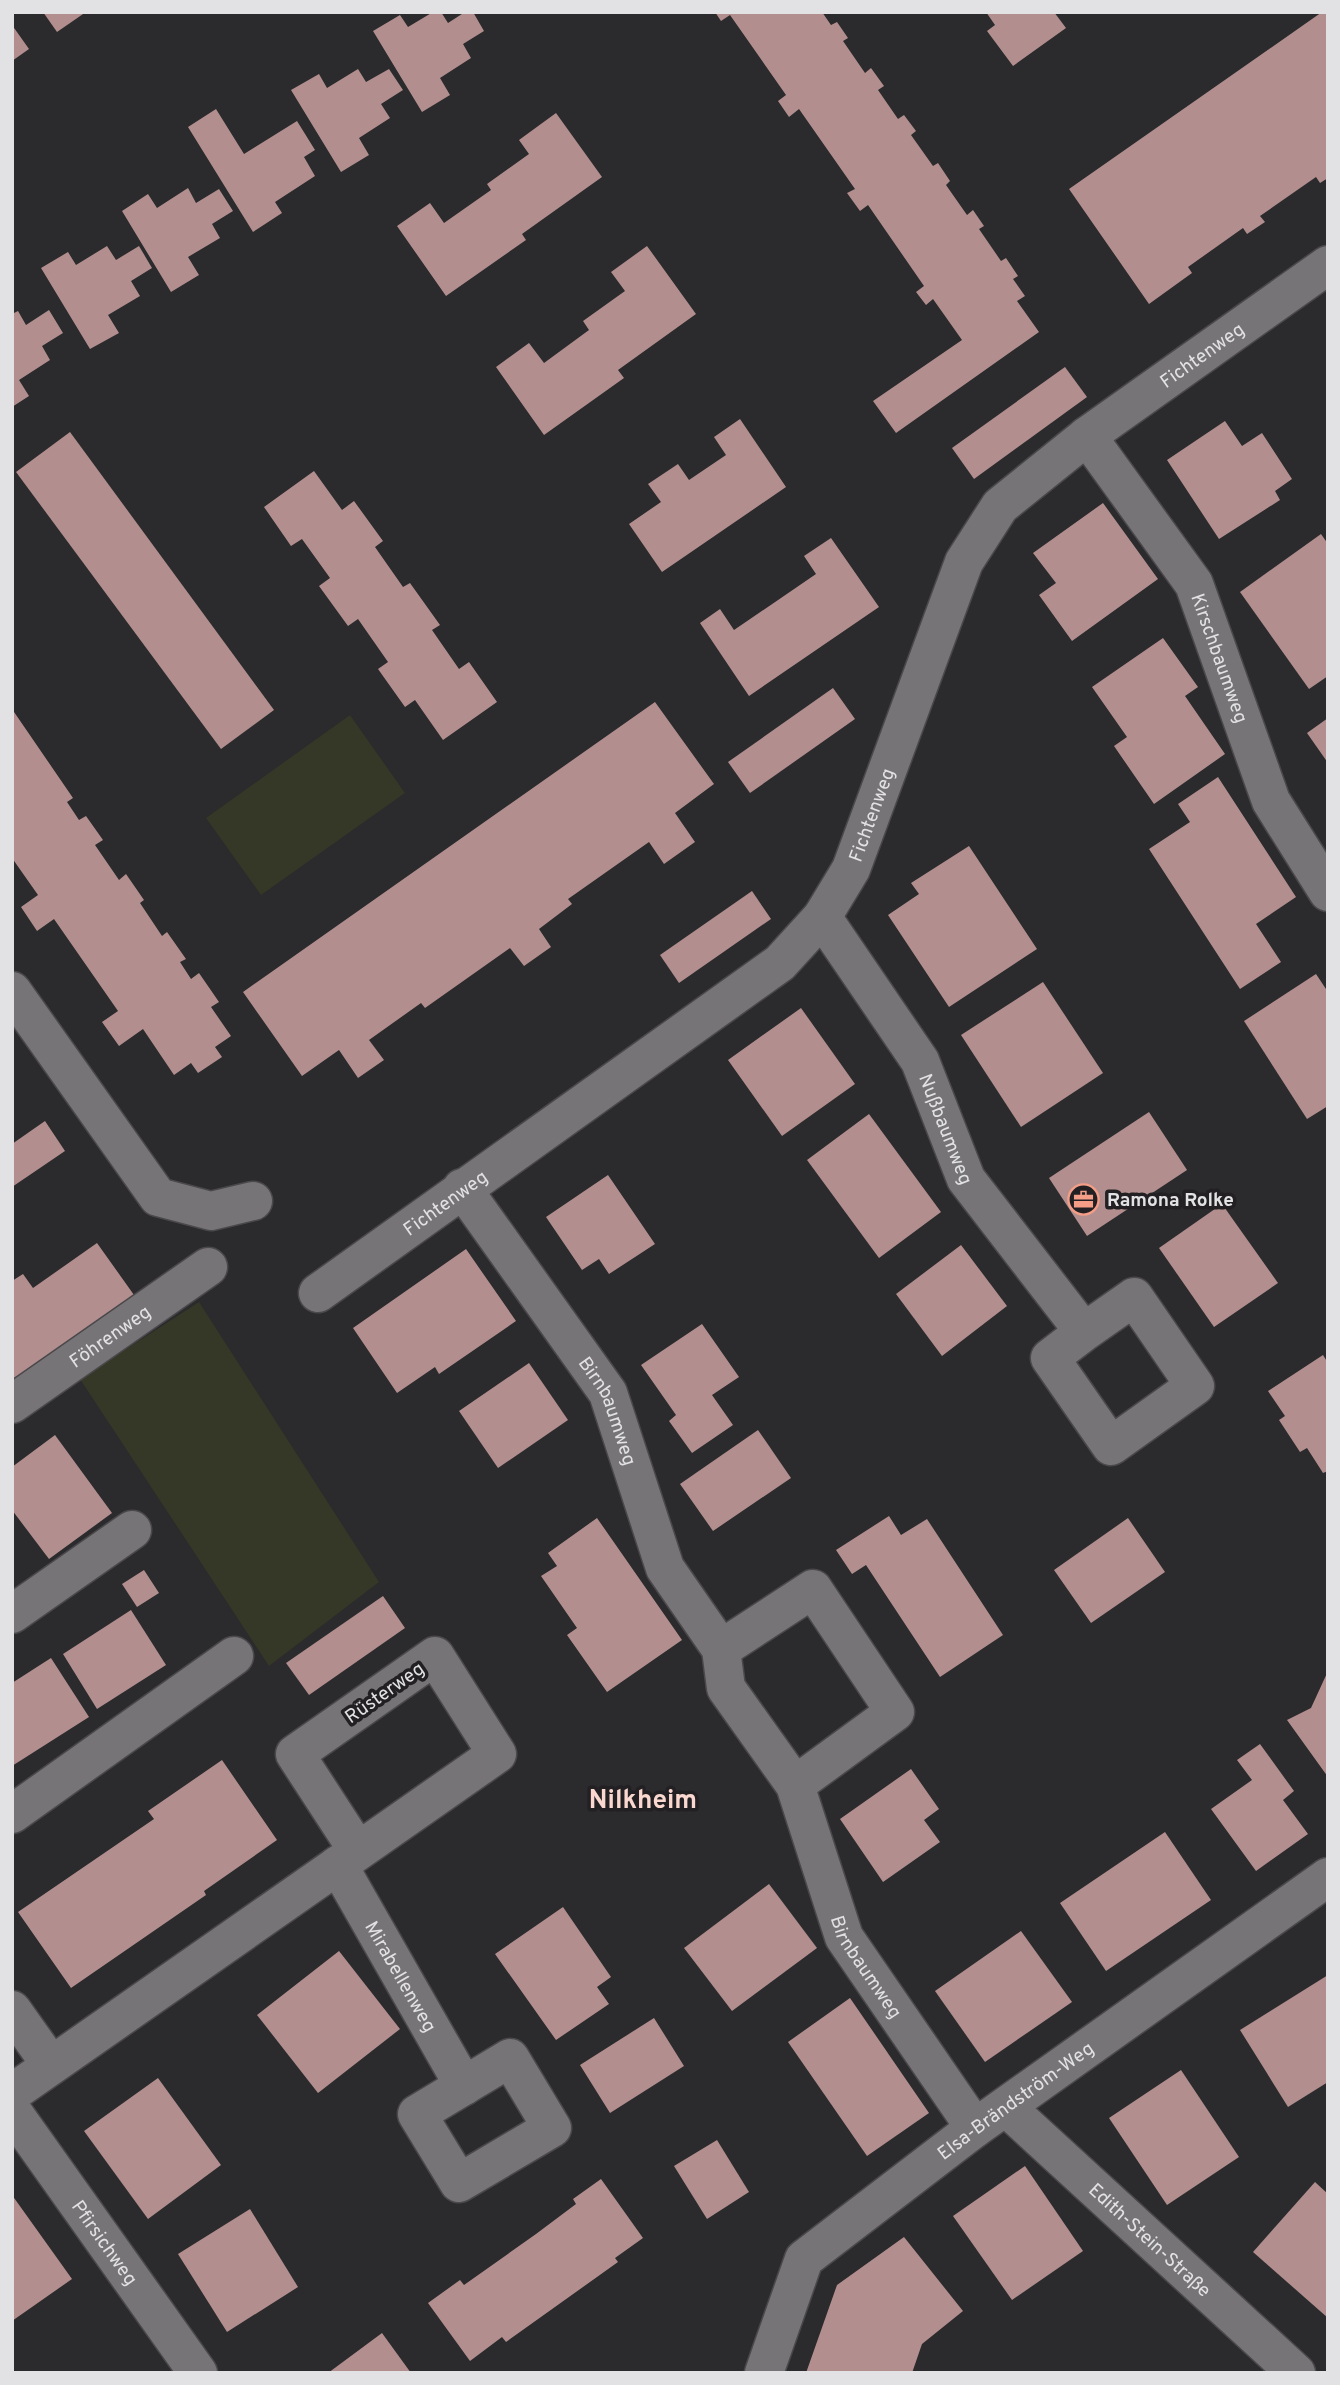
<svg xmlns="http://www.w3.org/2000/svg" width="1340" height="2385" font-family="Overpass,sans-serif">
<rect width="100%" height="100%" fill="#2b2a2d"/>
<g fill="#353727">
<polygon points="350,715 405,793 261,895 206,818"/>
<polygon points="199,1302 379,1582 269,1666 80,1379"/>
</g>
<g fill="#b28f8e">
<polygon points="43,12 86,12 57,32"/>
<polygon points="433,12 441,12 448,23 465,12 473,12 484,31 463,44 471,58 440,78 450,95 422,112 373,31 400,15 408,27"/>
<polygon points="715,12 822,12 831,25 837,22 848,38 843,41 865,73 871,68 884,86 878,90 898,119 904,115 916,131 911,135 933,166 938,163 950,181 946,185 967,215 973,210 984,226 979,229 1001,261 1006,258 1018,276 1013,279 1025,296 1017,301 1039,332 896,433 873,401 962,340 933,299 926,305 916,292 924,286 868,205 860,211 847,193 855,189 799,109 789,117 778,101 786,95 730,15 721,21"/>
<polygon points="986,12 1054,12 1066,28 1013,66 987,31 995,25"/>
<polygon points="1322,12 1328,12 1328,178 1320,183 1316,177 1260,216 1265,222 1247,234 1243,228 1188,267 1192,273 1149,304 1069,189"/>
<polygon points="12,25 29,49 12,61"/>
<polygon points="358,69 366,82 389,69 403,90 381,104 390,118 359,138 369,155 341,172 291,90 319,74 327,88"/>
<polygon points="216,109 244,154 297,121 315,150 304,157 315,176 275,202 282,213 253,232 188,127"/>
<polygon points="556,113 602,177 522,234 526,240 446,296 397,226 430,203 444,223 491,190 487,184 529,154 519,140"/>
<polygon points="188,188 196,203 219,189 233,211 212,224 220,238 188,257 199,275 171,292 122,211 148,194 157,208"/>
<polygon points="107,246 116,260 139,246 152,268 131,281 140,296 108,315 119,333 90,349 41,268 68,252 76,265"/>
<polygon points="647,246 696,314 618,370 624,378 544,435 496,367 529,343 544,363 589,330 583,321 625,291 611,272"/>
<polygon points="49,310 63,333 42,346 50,360 19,380 29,396 12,407 12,314 18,311 26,325"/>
<polygon points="1065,367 1087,397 974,479 952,448"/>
<polygon points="740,419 786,487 662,572 629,524 661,502 648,484 678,464 689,480 726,455 714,437"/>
<polygon points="1225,421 1242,446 1262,433 1292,479 1275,491 1280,500 1219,539 1167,460"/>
<polygon points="70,432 274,710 221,749 16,472"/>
<polygon points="314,471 342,510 354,501 383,541 375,547 403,587 410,583 440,625 432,630 459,669 469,662 497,702 443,740 415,700 405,707 378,669 388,662 358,619 348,626 319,586 330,578 302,539 291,546 264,507"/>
<polygon points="1103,503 1158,579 1072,641 1039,595 1056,583 1033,553"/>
<polygon points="1321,534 1328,544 1328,676 1309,689 1240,592"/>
<polygon points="831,538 879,607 749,696 700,623 720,609 734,630 816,574 804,556"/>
<polygon points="1163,638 1198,687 1185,696 1225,754 1154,804 1114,746 1127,737 1092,687"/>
<polygon points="833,688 855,719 750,793 728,762"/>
<polygon points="655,702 714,784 675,813 695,842 664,864 649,842 568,899 572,904 539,929 551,947 524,966 510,948 425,1008 421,1003 369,1040 384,1060 358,1078 339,1050 302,1076 243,992"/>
<polygon points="12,709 73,798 67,802 79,820 86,816 103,840 95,845 119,880 126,874 144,900 140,903 162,936 167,932 186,959 180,962 191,979 199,973 219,1002 211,1007 231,1036 215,1047 222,1057 198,1073 191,1063 174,1075 143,1029 119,1046 102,1022 118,1011 54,919 37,931 21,907 38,895 12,858"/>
<polygon points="1328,718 1328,763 1307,733"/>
<polygon points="1218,777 1296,897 1256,924 1281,962 1240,989 1149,849 1190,822 1178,804"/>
<polygon points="969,846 1037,949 949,1007 888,915 919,894 911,883"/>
<polygon points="752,891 771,919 679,983 660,955"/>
<polygon points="1316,974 1328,992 1328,1106 1307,1119 1244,1021"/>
<polygon points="1043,982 1103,1073 1021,1127 961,1035"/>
<polygon points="801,1008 855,1084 782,1136 728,1060"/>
<polygon points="1149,1112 1187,1170 1087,1236 1049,1178"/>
<polygon points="869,1114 941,1212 879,1258 807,1160"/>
<polygon points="45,1121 65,1151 12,1187 12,1144"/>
<polygon points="608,1175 655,1244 609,1274 599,1259 582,1270 546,1217"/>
<polygon points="1222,1204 1278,1283 1214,1327 1159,1248"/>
<polygon points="97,1243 139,1302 12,1386 12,1281 23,1274 33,1288"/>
<polygon points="961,1245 1007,1306 942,1356 896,1294"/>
<polygon points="466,1249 516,1321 439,1374 435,1367 397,1393 353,1328"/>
<polygon points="702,1324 739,1377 712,1395 733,1425 692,1453 669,1421 676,1415 641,1365"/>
<polygon points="1323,1355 1328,1363 1328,1471 1323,1473 1307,1448 1300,1452 1279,1420 1285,1416 1268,1391"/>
<polygon points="529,1363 568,1420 498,1468 459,1411"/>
<polygon points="758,1430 791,1478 713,1531 680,1484"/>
<polygon points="55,1435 112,1513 49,1559 12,1510 12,1467"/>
<polygon points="889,1516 901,1535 927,1519 1003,1635 940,1677 866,1565 852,1574 836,1550"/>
<polygon points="597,1518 682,1640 607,1692 567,1635 577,1628 541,1576 557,1566 548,1553"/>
<polygon points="1128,1518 1165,1572 1091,1623 1054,1570"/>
<polygon points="144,1570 159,1593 137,1607 122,1584"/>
<polygon points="383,1596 405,1628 309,1695 286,1663"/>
<polygon points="131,1610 166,1665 97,1709 63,1654"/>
<polygon points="51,1658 89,1717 12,1766 12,1683"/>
<polygon points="1328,1671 1328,1777 1287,1720 1311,1708"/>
<polygon points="1260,1744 1294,1791 1283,1800 1308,1834 1256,1871 1211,1809 1252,1780 1237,1760"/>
<polygon points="222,1760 277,1840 204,1891 206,1895 71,1988 18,1912 154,1819 148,1811"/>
<polygon points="911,1769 939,1809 924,1820 940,1842 883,1882 840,1819"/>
<polygon points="1165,1832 1211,1900 1106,1971 1060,1903"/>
<polygon points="769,1884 817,1948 732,2011 684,1948"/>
<polygon points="563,1907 611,1977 597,1987 609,2004 556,2040 495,1954"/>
<polygon points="1021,1931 1072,2002 985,2062 935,1991"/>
<polygon points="339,1951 400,2029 318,2093 257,2015"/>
<polygon points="1328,1975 1328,2082 1288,2107 1240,2030"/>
<polygon points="850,1998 929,2113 867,2156 788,2042"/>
<polygon points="654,2018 684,2066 610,2113 580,2065"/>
<polygon points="1181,2070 1239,2157 1167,2205 1109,2118"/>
<polygon points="158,2078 221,2165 148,2219 84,2131"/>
<polygon points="717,2140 749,2192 707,2219 674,2166"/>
<polygon points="1025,2166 1083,2251 1012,2300 953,2216"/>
<polygon points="601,2179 643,2238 615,2258 618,2262 506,2342 502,2337 470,2361 428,2303 460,2280 464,2285 536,2234 576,2204 573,2199"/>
<polygon points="1315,2182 1328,2194 1328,2318 1253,2252"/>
<polygon points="12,2195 72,2279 12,2321"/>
<polygon points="250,2209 298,2287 227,2332 178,2254"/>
<polygon points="904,2237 963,2311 922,2344 912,2373 806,2373 837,2285"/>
<polygon points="382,2333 411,2373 328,2373"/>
</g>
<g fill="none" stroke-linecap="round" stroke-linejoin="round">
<defs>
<g id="minor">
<path id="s1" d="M1087,436L1194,584L1271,801L1328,892"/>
<path id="s2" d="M822,917L920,1061L966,1179L1084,1332L1050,1358L1111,1446L1195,1386L1134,1297L1084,1332"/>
<polyline points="12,991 158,1197 211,1211 253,1201"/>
<path id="s3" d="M462,1188L608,1393L665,1568L721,1649L726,1688L795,1785L844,1937L975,2128"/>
<path id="s4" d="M318,1293L780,963L822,917L851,869L964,562L1000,506L1087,436L1328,265"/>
<path id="s5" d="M12,1404L208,1267"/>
<polyline points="12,1614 132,1530"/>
<polyline points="721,1649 813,1589 895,1712 795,1785"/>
<polyline points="12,1814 234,1656"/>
<path id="s6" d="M338,1865L464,2086"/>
<polyline points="12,2010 51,2065"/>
<polygon points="510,2058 552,2128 459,2183 417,2114"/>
<polyline points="12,2093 497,1754 435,1656 295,1754 358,1851"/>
<path id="s7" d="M1006,2107L1296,2373"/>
<path id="s8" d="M12,2111L198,2373"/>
<path id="s9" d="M764,2373L804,2259L975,2128L1328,1877"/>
</g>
</defs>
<use href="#minor" stroke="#4a484b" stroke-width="41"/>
<use href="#minor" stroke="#777478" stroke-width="38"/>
</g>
<defs>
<symbol id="office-ring" viewBox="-11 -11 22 22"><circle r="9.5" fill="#222023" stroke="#f49e88" stroke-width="1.5"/><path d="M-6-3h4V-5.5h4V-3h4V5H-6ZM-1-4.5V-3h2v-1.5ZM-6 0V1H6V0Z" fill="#f49e88"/></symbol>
</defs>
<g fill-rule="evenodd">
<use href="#office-ring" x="1066" y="1182" width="35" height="35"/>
</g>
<g text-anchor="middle" stroke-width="7" stroke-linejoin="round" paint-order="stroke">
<g font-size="19" fill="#e2e1e3" stroke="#222023">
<text dy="7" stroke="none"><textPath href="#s4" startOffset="1332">Fichtenweg</textPath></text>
<text dy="7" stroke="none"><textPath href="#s1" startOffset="261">Kirschbaumweg</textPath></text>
<text dy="7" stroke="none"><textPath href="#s4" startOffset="744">Fichtenweg</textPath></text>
<text dy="7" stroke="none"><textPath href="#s2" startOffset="247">Nußbaumweg</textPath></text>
<text dy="7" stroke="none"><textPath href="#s4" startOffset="156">Fichtenweg</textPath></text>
<text dy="7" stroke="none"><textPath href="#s5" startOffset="119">Föhrenweg</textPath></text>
<text dy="7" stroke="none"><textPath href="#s3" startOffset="268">Birnbaumweg</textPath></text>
<text transform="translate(384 1692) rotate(-35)" y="7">Rüsterweg</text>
<text dy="7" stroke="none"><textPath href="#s3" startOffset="889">Birnbaumweg</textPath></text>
<text dy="7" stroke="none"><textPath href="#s6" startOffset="128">Mirabellenweg</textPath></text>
<text dy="7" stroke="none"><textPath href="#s9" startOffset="385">Elsa-Brändström-Weg</textPath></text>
<text dy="7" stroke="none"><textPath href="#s7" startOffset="196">Edith-Stein-Straße</textPath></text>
<text dy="7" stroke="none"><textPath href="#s8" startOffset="161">Pfirsichweg</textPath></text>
</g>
<g font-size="19" font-weight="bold" fill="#e2e1e3" stroke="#222023" text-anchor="start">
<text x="1107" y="1206">Ramona Rolke</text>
</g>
<g font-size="26" font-weight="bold" fill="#fad8cf" stroke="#222023">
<text x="643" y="1808">Nilkheim</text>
</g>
</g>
<rect width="1340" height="2385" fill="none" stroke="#e2e1e3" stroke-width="28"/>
</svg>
